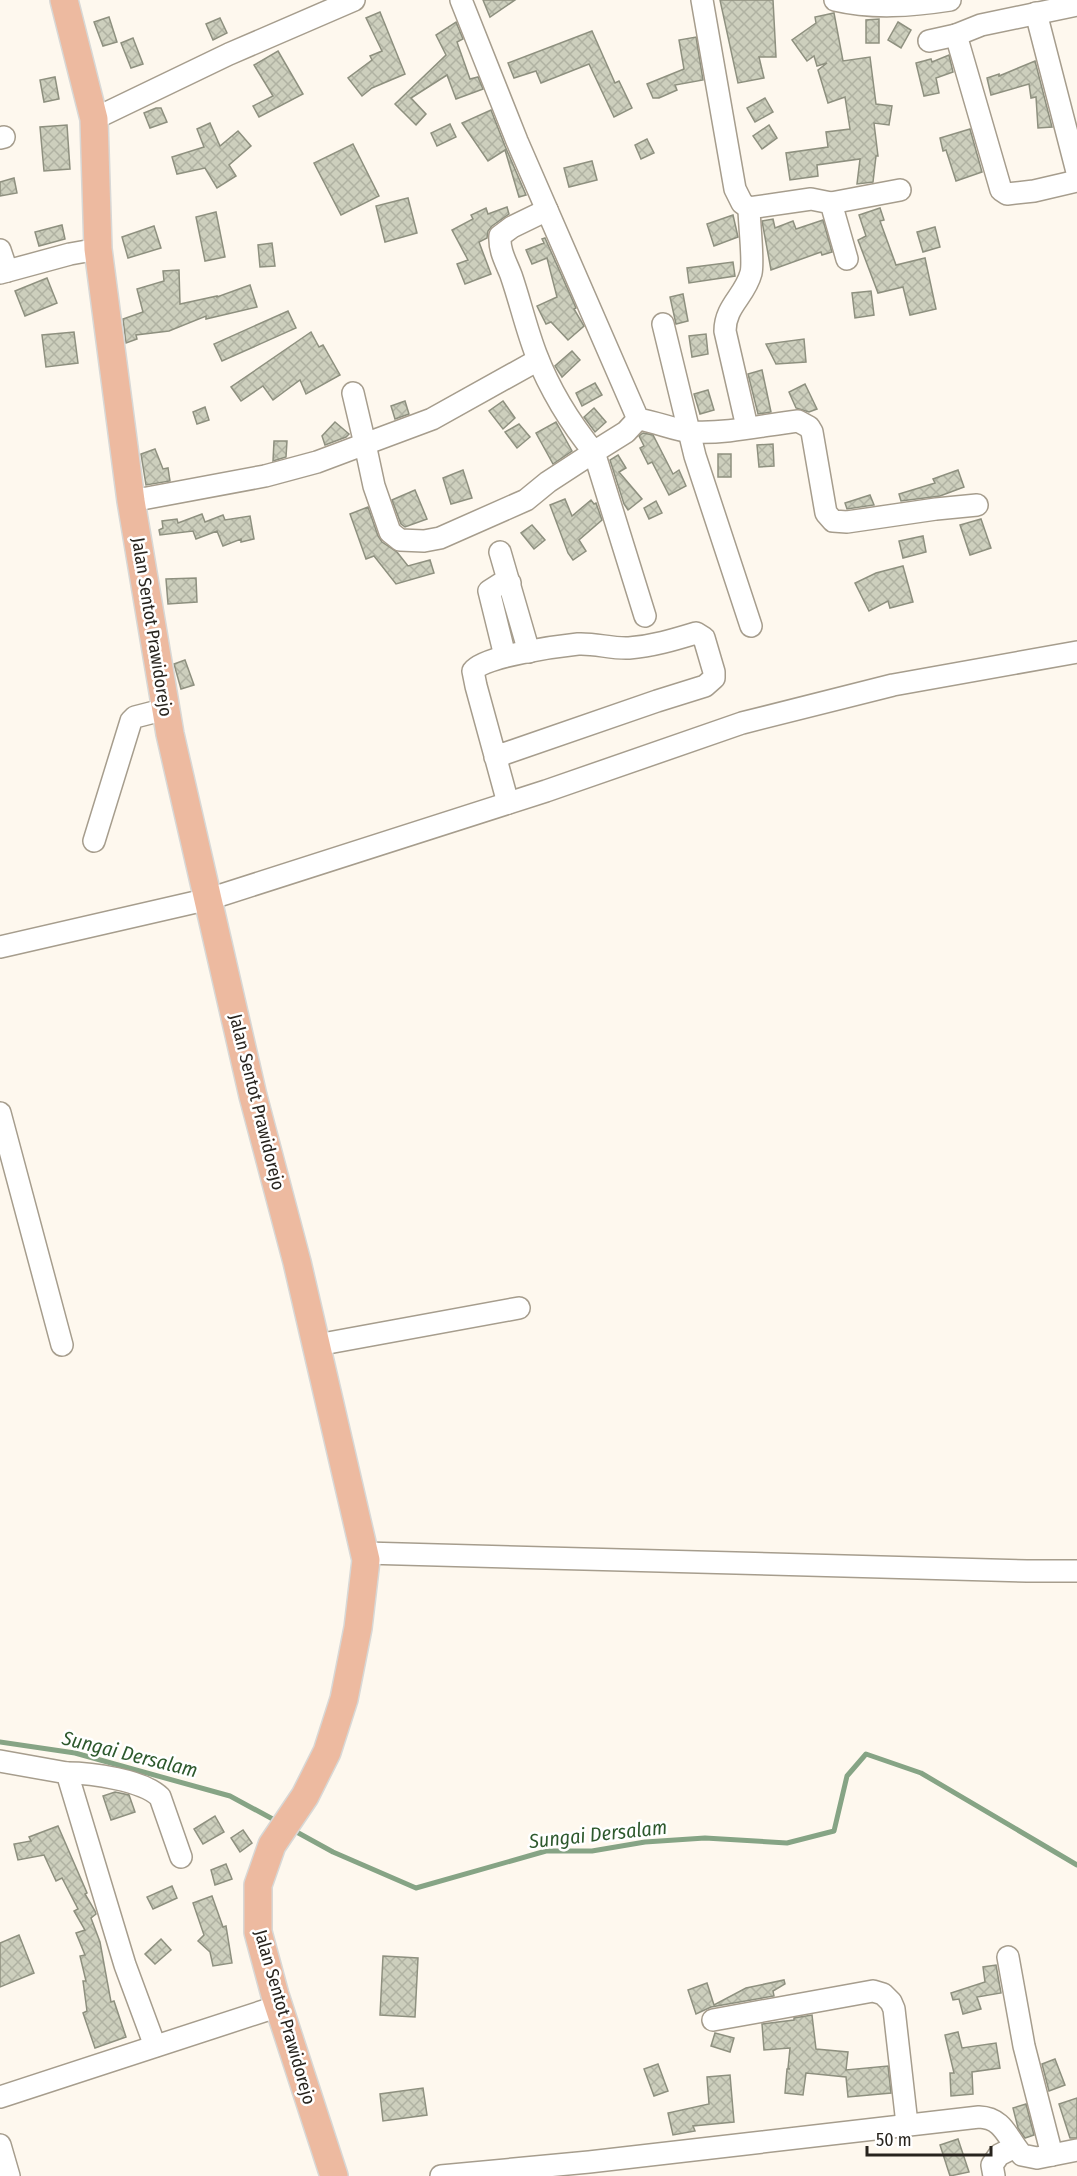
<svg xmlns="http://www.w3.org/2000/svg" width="1077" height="2176" font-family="'Fira Sans Condensed',sans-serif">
<defs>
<pattern id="building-cross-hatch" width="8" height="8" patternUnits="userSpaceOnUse" patternTransform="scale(1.5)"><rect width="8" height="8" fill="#cdcfbd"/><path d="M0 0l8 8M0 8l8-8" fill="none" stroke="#b0b2a2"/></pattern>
</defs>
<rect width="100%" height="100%" fill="#fef8ee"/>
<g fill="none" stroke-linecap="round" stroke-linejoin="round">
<g stroke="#86a485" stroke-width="5">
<polyline points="0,1742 75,1753 230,1796 280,1823"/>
<polyline points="293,1830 333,1852 416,1888 546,1851 592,1851 645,1842 705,1838 787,1843 834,1831 847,1776 866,1754 921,1773 1077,1865"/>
</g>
</g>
<g fill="url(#building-cross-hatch)" stroke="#8e907f" stroke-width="1.5">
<polygon points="483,0 515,0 490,17"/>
<polygon points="720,0 773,0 776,57 759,57 764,78 738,83"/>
<polygon points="380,12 405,74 372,88 362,96 348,78 372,60 370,56 382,51 366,18"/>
<polygon points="834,13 843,61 870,57 876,104 892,106 889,125 874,123 878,156 876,156 873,182 857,184 860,159 817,165 818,176 790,180 786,153 828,147 826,132 850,129 845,97 828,103 818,70 827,63 817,66 814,56 807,61 792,40 816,23 815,17"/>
<polygon points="109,17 117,42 103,46 94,22"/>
<polygon points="220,18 227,33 213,40 206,24"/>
<polygon points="879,19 879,43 866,43 866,20"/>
<polygon points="456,22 463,39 457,42 470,79 478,77 483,89 456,99 447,75 411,98 426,114 416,125 395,104 446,55 436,35"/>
<polygon points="898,22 911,30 901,48 888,40"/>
<polygon points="592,31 615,83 619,81 632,108 614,117 589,64 541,83 536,71 514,78 508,63"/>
<polygon points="696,37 703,80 675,85 677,90 659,98 653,98 647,84 684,69 679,40"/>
<polygon points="133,38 143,64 131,68 121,43"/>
<polygon points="278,51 303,94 259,117 253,106 273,96 254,65"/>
<polygon points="949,55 953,72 936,78 939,93 924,96 916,63 931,59 932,62"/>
<polygon points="1035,61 1052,127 1038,128 1036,97 1031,98 1029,84 991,95 987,78 999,74 999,76"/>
<polygon points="55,77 59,99 44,102 40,80"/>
<polygon points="765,98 773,112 755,122 747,108"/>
<polygon points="156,108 161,108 167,122 150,128 144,113"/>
<polygon points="491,110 505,146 526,195 519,197 505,150 488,161 462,123"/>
<polygon points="210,123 220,146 238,131 251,146 229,165 236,176 217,188 205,168 177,174 172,157 204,147 197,129"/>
<polygon points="450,124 456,137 437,146 431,133"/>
<polygon points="67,125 70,169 44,171 40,127"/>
<polygon points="769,125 777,138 762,149 753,136"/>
<polygon points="970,129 982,172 956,181 946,150 943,151 940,138"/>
<polygon points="647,139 654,153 641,159 635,145"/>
<polygon points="353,144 379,196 341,215 314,163"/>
<polygon points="592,161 597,180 569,187 564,168"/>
<polygon points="14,178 17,193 0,196 0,182"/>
<polygon points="408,198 417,233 385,242 376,206"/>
<polygon points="507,207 509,214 492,226 488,231 487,238 479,242 491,274 465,284 457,264 468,260 452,230 473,219 471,215 486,208 488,214"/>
<polygon points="880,208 884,220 880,221 896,265 925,258 936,309 910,315 903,287 878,293 858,240 866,236 859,215"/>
<polygon points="216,212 225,257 205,261 196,217"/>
<polygon points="733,215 738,237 714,246 707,224"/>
<polygon points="773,219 775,228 793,221 796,229 823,220 832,252 822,255 821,252 771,270 762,221"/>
<polygon points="62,225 65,239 39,246 35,232"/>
<polygon points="154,226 161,248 128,258 122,237"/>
<polygon points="935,227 940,247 923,252 917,232"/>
<polygon points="545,238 576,308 574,309 584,326 568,340 551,322 546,324 537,306 557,297 547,258 532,264 526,250 544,243 542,239"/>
<polygon points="272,243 275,266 260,267 258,245"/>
<polygon points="733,262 735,276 689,283 687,268"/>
<polygon points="179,270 180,304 217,296 217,297 250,285 257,307 206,319 206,316 169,331 136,335 137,339 126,343 123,319 143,312 137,289 164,281 163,271"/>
<polygon points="47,278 57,303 25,316 15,291"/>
<polygon points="871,291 874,315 855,318 852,293"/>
<polygon points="683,294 688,321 676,324 670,297"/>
<polygon points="288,311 296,328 222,361 214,344"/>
<polygon points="74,332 78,363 46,367 42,335"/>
<polygon points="311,332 319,347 323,345 340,375 306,394 300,380 273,400 263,386 241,401 231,387"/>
<polygon points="706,334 708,354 692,357 689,336"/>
<polygon points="804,339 806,362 776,364 766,344"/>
<polygon points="572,351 580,360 562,377 555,366"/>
<polygon points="762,370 771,412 758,414 748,374"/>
<polygon points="595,383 602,395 582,406 576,393"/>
<polygon points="805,384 817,409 809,412 796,408 789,392"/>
<polygon points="708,390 714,410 700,414 694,394"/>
<polygon points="405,401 409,414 395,419 391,406"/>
<polygon points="503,401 515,418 503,429 489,411"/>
<polygon points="205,407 209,420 197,424 193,412"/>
<polygon points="594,408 606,422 595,432 584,417"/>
<polygon points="335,422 349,434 346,437 325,445 322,436"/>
<polygon points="556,422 572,451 553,464 536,433"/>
<polygon points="519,424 530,437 517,448 505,432"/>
<polygon points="643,433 653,435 673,474 679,470 686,486 669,495 652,462 648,464 640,448 644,446 639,436"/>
<polygon points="274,441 287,441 286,457 273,461"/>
<polygon points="773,444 774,466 759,467 757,445"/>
<polygon points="155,449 163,469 168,468 170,481 146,485 141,454"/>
<rect x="718" y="454" width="13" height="23"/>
<polygon points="618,455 626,468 619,472 642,499 628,510 624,504 610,460"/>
<polygon points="463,470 472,498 451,504 443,478"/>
<polygon points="958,470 964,487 940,496 901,501 899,494 935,483 933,479"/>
<polygon points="415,490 427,519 405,527 401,524 392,500"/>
<polygon points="870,495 874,505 847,509 845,503"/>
<polygon points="565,499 572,516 591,500 594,504 596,503 602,520 579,540 586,551 573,560 568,553 550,505"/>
<polygon points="656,501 662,513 649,519 644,508"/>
<polygon points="368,507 378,536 382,542 397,552 408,566 430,560 434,573 396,584 374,556 366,559 350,514"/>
<polygon points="202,514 205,522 223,515 225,520 250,516 254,539 241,542 241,539 223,546 217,531 196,539 193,531 160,535 159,530 163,528 162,521 177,519 178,523"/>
<polygon points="981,519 991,548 970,555 960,525"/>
<polygon points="532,525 545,540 534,549 521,533"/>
<polygon points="923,536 926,552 903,558 899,541"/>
<polygon points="903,566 913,602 890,608 888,601 869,611 855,583 876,573"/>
<polygon points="196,578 197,602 168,604 166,579"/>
<polygon points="185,660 194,685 181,689 174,664"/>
<polygon points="115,1792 129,1795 135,1812 111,1820 103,1796"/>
<polygon points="215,1816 224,1832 203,1844 194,1829"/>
<polygon points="58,1826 87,1893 85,1894 95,1911 96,1914 91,1918 100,1942 111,2002 114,2001 126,2037 95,2048 83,2013 87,2011 83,1981 86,1981 80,1956 85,1955 76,1933 85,1930 74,1911 78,1909 62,1878 56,1881 44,1855 18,1860 14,1844 31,1841 29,1837"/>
<polygon points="243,1830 252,1843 240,1852 231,1838"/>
<polygon points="226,1864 232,1879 215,1885 211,1870"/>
<polygon points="172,1886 177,1898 153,1909 147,1897"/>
<polygon points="212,1896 223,1927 226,1926 232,1963 213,1966 210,1952 198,1941 204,1935 193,1903"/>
<polygon points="19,1935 34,1973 0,1987 0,1943"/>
<polygon points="161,1939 171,1950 155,1964 145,1954"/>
<polygon points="383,1956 418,1958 415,2017 380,2015"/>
<polygon points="996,1965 1001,1993 977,1997 981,2009 963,2014 959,1999 953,2000 951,1993 985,1982 983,1967"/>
<polygon points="784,1980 785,1984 773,1991 774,1996 711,2007 696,2014 688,1990 707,1983 714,2005 746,1988"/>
<polygon points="812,2015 816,2049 848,2052 846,2070 888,2066 891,2093 848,2097 846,2077 806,2073 803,2095 785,2093 787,2069 790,2069 788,2068 790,2048 764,2050 762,2024 794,2020 794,2018"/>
<polygon points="958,2032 962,2048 996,2043 1000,2068 972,2072 973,2094 951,2096 950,2073 954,2073 945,2035"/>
<polygon points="715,2033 734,2038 730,2052 711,2046"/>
<polygon points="1055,2059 1065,2085 1049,2091 1042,2064"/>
<polygon points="658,2064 668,2091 654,2096 644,2069"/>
<polygon points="730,2075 734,2122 693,2126 695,2131 673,2135 668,2113 709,2104 707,2077"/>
<polygon points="423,2088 427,2115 383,2121 380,2094"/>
<polygon points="1077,2098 1077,2138 1070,2138 1059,2104"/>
<polygon points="1026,2104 1034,2135 1025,2138 1018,2128 1013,2108"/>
<polygon points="958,2139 969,2172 950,2176 940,2145"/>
</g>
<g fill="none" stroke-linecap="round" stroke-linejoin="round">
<defs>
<g id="minor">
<path d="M461,0L517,141L638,419C657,422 674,430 692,432C727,434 764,425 798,421L809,427L812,432L826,513L833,521L847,522L936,509L977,505"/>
<polyline points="702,0 735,189 742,203 749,208 811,199 831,203 847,259"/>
<path d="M835,0C873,9 911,6 950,0"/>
<polyline points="1077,5 981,25 956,35 1001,190 1007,194 1034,191 1077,181"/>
<polyline points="1036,13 1077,172"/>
<polyline points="929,41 956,35"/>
<polyline points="94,119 229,54 354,0"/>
<polyline points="0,138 4,137"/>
<polyline points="831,203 900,190"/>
<path d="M547,210L512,227L500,236C499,251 506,262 511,275C520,301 526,328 536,354C549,388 571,424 594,452L626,432L638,419"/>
<polyline points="0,250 7,271"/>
<polyline points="0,273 70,254 98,249"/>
<polyline points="663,324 695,456 751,626"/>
<polyline points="353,393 365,444 432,419 538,360"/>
<path d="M747,427L725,331C725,306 745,296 751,273C754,262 749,222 749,208"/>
<polyline points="131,501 265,476 317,462 365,444 374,486 390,532 400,540 424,541 440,538 526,500 548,482 594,452 645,616"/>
<polyline points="500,552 529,652"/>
<polyline points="505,656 489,591 500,584 510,583"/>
<path d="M495,757L657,701L705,686L714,678V672L704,638L696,633C673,640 653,646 629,648C612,649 595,643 578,644C559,646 483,656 473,671L476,686L508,803"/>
<polyline points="94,841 131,721 135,717 166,709"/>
<polyline points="0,947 209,899 546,791 742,723 893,685 1077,652"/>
<polyline points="0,1113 62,1345"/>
<polyline points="317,1345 519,1308"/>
<polyline points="365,1553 1027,1571 1077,1571"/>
<polyline points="0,1761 67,1773 125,1965 155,2046"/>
<path d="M67,1773C91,1773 143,1780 160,1797L181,1857"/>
<polyline points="1008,1957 1024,2046 1052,2155"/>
<polyline points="713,2020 873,1991 883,1994 891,2002 894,2009 907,2124"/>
<polyline points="0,2097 279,2006"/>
<polyline points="0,2145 9,2176"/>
<path d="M441,2176L589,2162L979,2117C1004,2118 1007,2138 1022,2155L1037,2158L1077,2150"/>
<polyline points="994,2176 992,2165 999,2155 1015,2147"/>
</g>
<polyline id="major" points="64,0 94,119 98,249 131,501 170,734 253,1096 297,1262 366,1560 358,1628 344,1699 327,1752 305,1796 272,1845 258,1885 258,1932 275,1995 334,2176"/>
</defs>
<use href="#minor" stroke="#a69d8d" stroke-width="24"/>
<use href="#major" stroke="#d8d8d6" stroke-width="30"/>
<use href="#minor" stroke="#fff" stroke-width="21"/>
<use href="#major" stroke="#edbaa0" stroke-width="27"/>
</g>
<g text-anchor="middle" stroke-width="5" stroke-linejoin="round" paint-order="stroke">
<g font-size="18" fill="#28241e" stroke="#fff">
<text transform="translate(152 627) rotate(81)" y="6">Jalan Sentot Prawidorejo</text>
<text transform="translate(257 1102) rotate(76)" y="6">Jalan Sentot Prawidorejo</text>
<text transform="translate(285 2017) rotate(74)" y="6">Jalan Sentot Prawidorejo</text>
</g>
<g font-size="20" font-style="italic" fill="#2d592d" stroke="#fff">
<text transform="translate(130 1754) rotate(14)" y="7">Sungai Dersalam</text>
<text transform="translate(598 1834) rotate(-6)" y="7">Sungai Dersalam</text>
</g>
</g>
<path d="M867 2146v9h124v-9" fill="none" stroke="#28241e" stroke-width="3"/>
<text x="876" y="2146" font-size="18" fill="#28241e" stroke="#ffffff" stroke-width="4.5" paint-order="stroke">50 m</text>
</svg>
